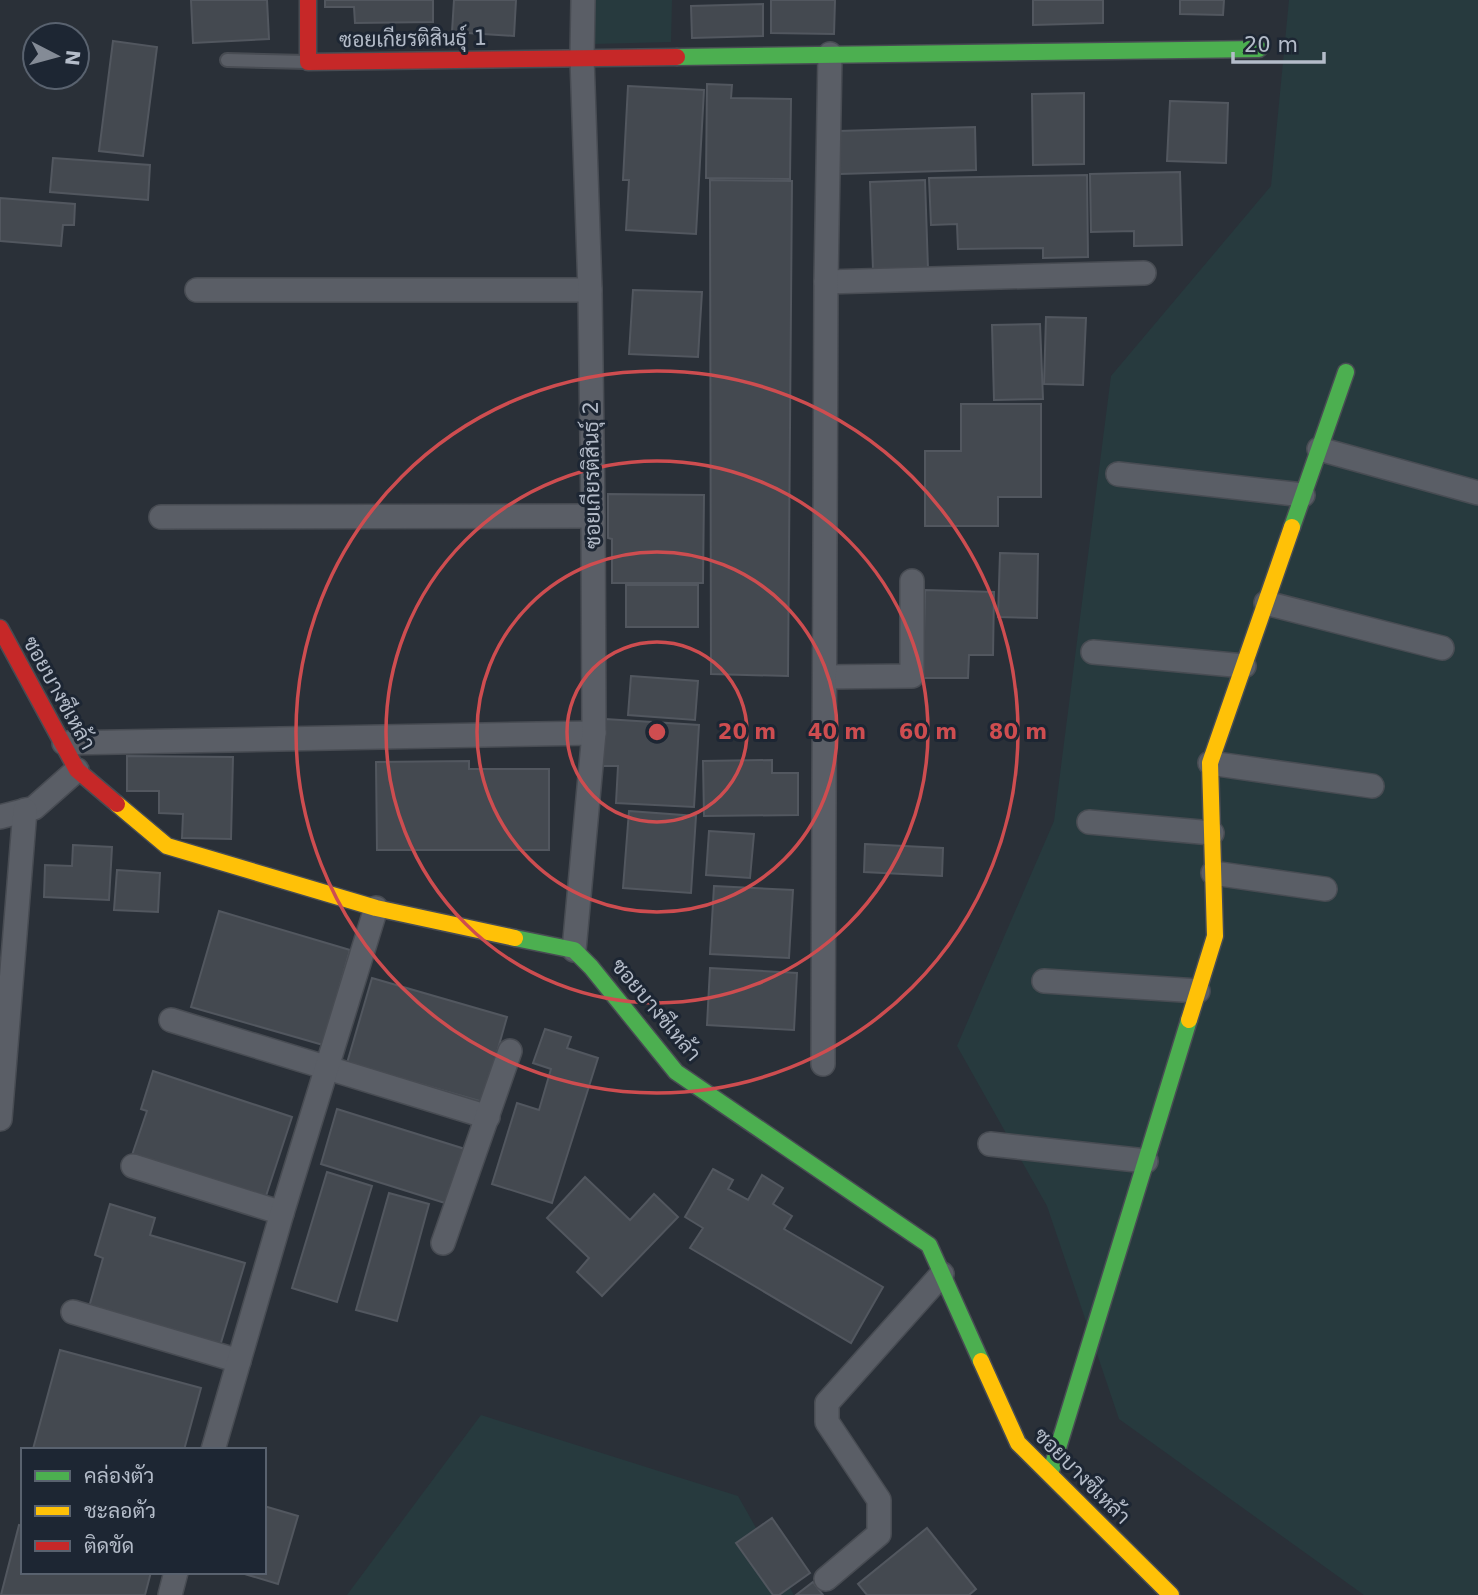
<svg xmlns="http://www.w3.org/2000/svg" width="1478" height="1595" font-family="'DejaVu Sans',Sarabun,sans-serif">
<rect width="100%" height="100%" fill="#2a3038"/>
<g fill="#273a3e">
<polygon points="595,0 672,0 671,42 594,44"/>
<polygon points="1289,0 1478,0 1478,1595 1364,1595 1119,1419 1047,1206 957,1046 1054,821 1111,376 1271,186"/>
<polygon points="481,1415 738,1496 794,1595 347,1595"/>
</g>
<g fill="#444950" stroke="#52575f" stroke-width="2">
<polygon points="191,0 267,0 269,39 193,43"/>
<polygon points="325,0 433,0 433,22 355,23 354,7 325,7"/>
<polygon points="454,0 516,0 514,36 452,32"/>
<polygon points="771,0 835,0 834,34 771,33"/>
<polygon points="1033,0 1103,0 1103,23 1033,25"/>
<polygon points="1180,0 1224,0 1223,15 1180,14"/>
<polygon points="763,4 763,36 692,38 691,6"/>
<polygon points="113,41 157,47 143,156 99,151"/>
<polygon points="707,84 732,85 731,98 791,99 790,179 706,178"/>
<polygon points="628,86 704,90 696,234 626,230 629,180 623,180"/>
<polygon points="1084,93 1084,164 1033,165 1032,94"/>
<polygon points="1170,101 1228,103 1226,163 1167,161"/>
<polygon points="975,127 976,170 840,174 839,131"/>
<polygon points="53,158 150,165 148,200 50,192"/>
<polygon points="1180,172 1182,245 1134,246 1134,231 1091,232 1090,174"/>
<polygon points="1087,175 1088,257 1043,258 1043,248 958,249 957,224 931,225 929,178"/>
<polygon points="710,180 792,181 788,676 711,674"/>
<polygon points="925,180 928,269 873,270 870,182"/>
<polygon points="0,198 75,204 74,225 63,225 61,246 0,241"/>
<polygon points="633,290 702,292 698,357 629,354"/>
<polygon points="1046,317 1086,318 1083,385 1044,384"/>
<polygon points="1040,324 1043,399 994,400 992,325"/>
<polygon points="961,404 1041,404 1041,497 998,497 998,526 925,526 925,451 961,451"/>
<polygon points="608,494 704,495 703,583 612,583 612,539 608,538"/>
<polygon points="1000,553 1038,554 1037,618 998,617"/>
<rect x="626" y="585" width="72" height="42"/>
<polygon points="925,590 994,592 993,655 969,655 968,678 923,678"/>
<polygon points="631,676 698,681 695,720 628,715"/>
<polygon points="605,719 699,725 694,807 616,803 618,766 602,766"/>
<polygon points="127,756 233,757 231,839 182,838 183,814 159,813 159,791 127,791"/>
<polygon points="772,760 772,773 798,773 798,815 704,816 703,761"/>
<polygon points="469,761 469,769 549,769 549,850 377,850 376,762"/>
<polygon points="629,811 696,816 691,893 623,888"/>
<polygon points="709,831 754,834 750,878 706,875"/>
<polygon points="865,844 943,848 942,876 864,872"/>
<polygon points="73,845 112,847 109,900 44,897 45,865 72,866"/>
<polygon points="117,870 160,873 158,912 114,910"/>
<polygon points="714,886 793,890 789,958 710,954"/>
<polygon points="219,911 350,950 323,1045 191,1007"/>
<polygon points="710,968 797,973 794,1030 707,1025"/>
<polygon points="372,978 507,1017 483,1102 347,1063"/>
<polygon points="545,1029 571,1037 567,1048 598,1058 552,1203 492,1184 517,1103 539,1110 551,1069 533,1063"/>
<polygon points="153,1071 292,1117 265,1199 132,1155 147,1111 141,1109"/>
<polygon points="337,1109 465,1149 448,1204 321,1164"/>
<polygon points="713,1169 733,1180 728,1189 748,1200 762,1175 783,1188 773,1204 792,1216 784,1229 883,1287 851,1343 690,1248 703,1228 685,1217"/>
<polygon points="327,1172 372,1186 337,1302 292,1288"/>
<polygon points="585,1177 630,1220 654,1194 678,1217 602,1296 577,1272 589,1258 547,1218"/>
<polygon points="389,1193 429,1204 397,1321 356,1310"/>
<polygon points="110,1204 155,1218 150,1235 245,1263 220,1346 89,1307 103,1258 95,1255"/>
<polygon points="60,1350 201,1388 184,1450 33,1449"/>
<polygon points="264,1506 298,1516 278,1584 238,1572 264,1572"/>
<polygon points="772,1518 810,1573 779,1595 773,1595 736,1543"/>
<polygon points="19,1525 23,1526 23,1572 151,1572 145,1595 1,1595"/>
<polygon points="927,1528 976,1589 969,1595 867,1595 858,1584"/>
<polygon points="813,1582 823,1595 796,1595"/>
</g>
<g fill="none" stroke-linecap="round" stroke-linejoin="round">
<defs>
<polyline id="lane" points="227,60 307,62"/>
<g id="street">
<polyline points="826,282 1144,273"/>
<polyline points="197,290 590,290"/>
<polyline points="1319,449 1478,493"/>
<polyline points="1118,474 1303,495"/>
<polyline points="161,517 593,516"/>
<polyline points="1266,603 1442,648"/>
<polyline points="1093,652 1244,666"/>
<polyline points="826,677 912,676 912,581"/>
<polyline points="64,743 594,733"/>
<polyline points="1210,763 1372,786"/>
<polyline points="0,817 34,808 77,770"/>
<polyline points="1089,822 1212,833"/>
<polyline points="1213,873 1325,889"/>
<polyline points="574,950 594,733 593,516 590,290 582,58 583,0"/>
<polyline points="1044,981 1198,991"/>
<polyline points="171,1020 488,1117"/>
<polyline points="823,1064 826,282 830,54"/>
<polyline points="0,1119 25,810"/>
<polyline points="990,1144 1146,1161"/>
<polyline points="133,1166 282,1213"/>
<polyline points="443,1243 510,1051"/>
<polyline points="73,1312 239,1361"/>
<polyline points="213,1450 282,1213 376,908"/>
<polyline points="826,1579 879,1534 879,1500 827,1422 827,1403 942,1274"/>
<polyline points="170,1595 176,1572"/>
</g>
<g id="fast">
<polyline points="677,57 1259,49"/>
<polyline points="1292,527 1346,372"/>
<polyline points="515,938 574,950 591,967 676,1072 929,1245 981,1361"/>
<polyline points="1050,1474 1189,1020"/>
</g>
<g id="slow">
<polyline points="117,804 167,846 376,908 515,938"/>
<polyline points="1189,1020 1215,936 1210,763 1292,527"/>
<polyline points="981,1361 1018,1443 1171,1595"/>
</g>
<g id="jam">
<polyline points="308,0 308,62 677,57"/>
<polyline points="0,628 77,770 117,804"/>
</g>
</defs>
<use href="#lane" stroke="#484c53" stroke-width="16"/>
<use href="#street" stroke="#484c53" stroke-width="26"/>
<use href="#fast" stroke="#484c53" stroke-width="19"/>
<use href="#slow" stroke="#484c53" stroke-width="19"/>
<use href="#jam" stroke="#484c53" stroke-width="19"/>
<use href="#lane" stroke="#5a5e66" stroke-width="12"/>
<use href="#street" stroke="#5a5e66" stroke-width="23"/>
<use href="#fast" stroke="#4caf50" stroke-width="16"/>
<use href="#slow" stroke="#ffc107" stroke-width="16"/>
<use href="#jam" stroke="#c62828" stroke-width="16"/>
</g>
<g fill="none" stroke="#ce4d50" stroke-width="3.5">
<circle cx="657" cy="732" r="90"/>
<circle cx="657" cy="732" r="180"/>
<circle cx="657" cy="732" r="271"/>
<circle cx="657" cy="732" r="361"/>
</g>
<g text-anchor="middle" stroke-width="6" stroke-linejoin="round" paint-order="stroke">
<g font-size="21" fill="#b4bcc9" stroke="#1d2633">
<text transform="translate(413 39) rotate(-1)" y="7">ซอยเกียรติสินธุ์ 1</text>
<text transform="translate(592 475) rotate(-91)" y="7">ซอยเกียรติสินธุ์ 2</text>
<text transform="translate(59 693) rotate(61)" y="7">ซอยบางซีเหล้า</text>
<text transform="translate(656 1010) rotate(50)" y="7">ซอยบางซีเหล้า</text>
<text transform="translate(1082 1476) rotate(45)" y="7">ซอยบางซีเหล้า</text>
</g>
</g>
<circle cx="657" cy="732" r="10" fill="#ce4d50" stroke="#1d2633" stroke-width="3.5"/>
<g font-size="21" text-anchor="middle" font-weight="bold" fill="#ce4d50" stroke="#1d2633" stroke-width="6" stroke-linejoin="round" paint-order="stroke">
<text x="747" y="739">20 m</text>
<text x="837" y="739">40 m</text>
<text x="928" y="739">60 m</text>
<text x="1018" y="739">80 m</text>
</g>
<rect x="21" y="1448" width="245" height="126" fill="#1d2633" stroke="#59626f" stroke-width="2"/>
<rect x="35" y="1471" width="35" height="10" fill="#4caf50" stroke="#59626f" stroke-width="2"/>
<text x="84" y="1483" font-size="21" fill="#b4bcc9">คล่องตัว</text>
<rect x="35" y="1506" width="35" height="10" fill="#ffc107" stroke="#59626f" stroke-width="2"/>
<text x="84" y="1518" font-size="21" fill="#b4bcc9">ชะลอตัว</text>
<rect x="35" y="1541" width="35" height="10" fill="#c62828" stroke="#59626f" stroke-width="2"/>
<text x="84" y="1553" font-size="21" fill="#b4bcc9">ติดขัด</text>
<g transform="translate(56 56) rotate(96)"><circle r="33" fill="#1d2633" stroke="#59626f" stroke-width="2"/>
<path d="M0-5L12 26L0 18L-12 26Z" fill="#848b96"/>
<text y="-10" font-size="19" font-weight="bold" text-anchor="middle" fill="#b4bcc9">N</text>
</g>
<path d="M1233 52v10h91v-10" fill="none" stroke="#b4bcc9" stroke-width="3.5"/>
<text x="1244" y="52" font-size="21" fill="#b4bcc9" stroke="#1d2633" stroke-width="5" paint-order="stroke">20 m</text>
</svg>
